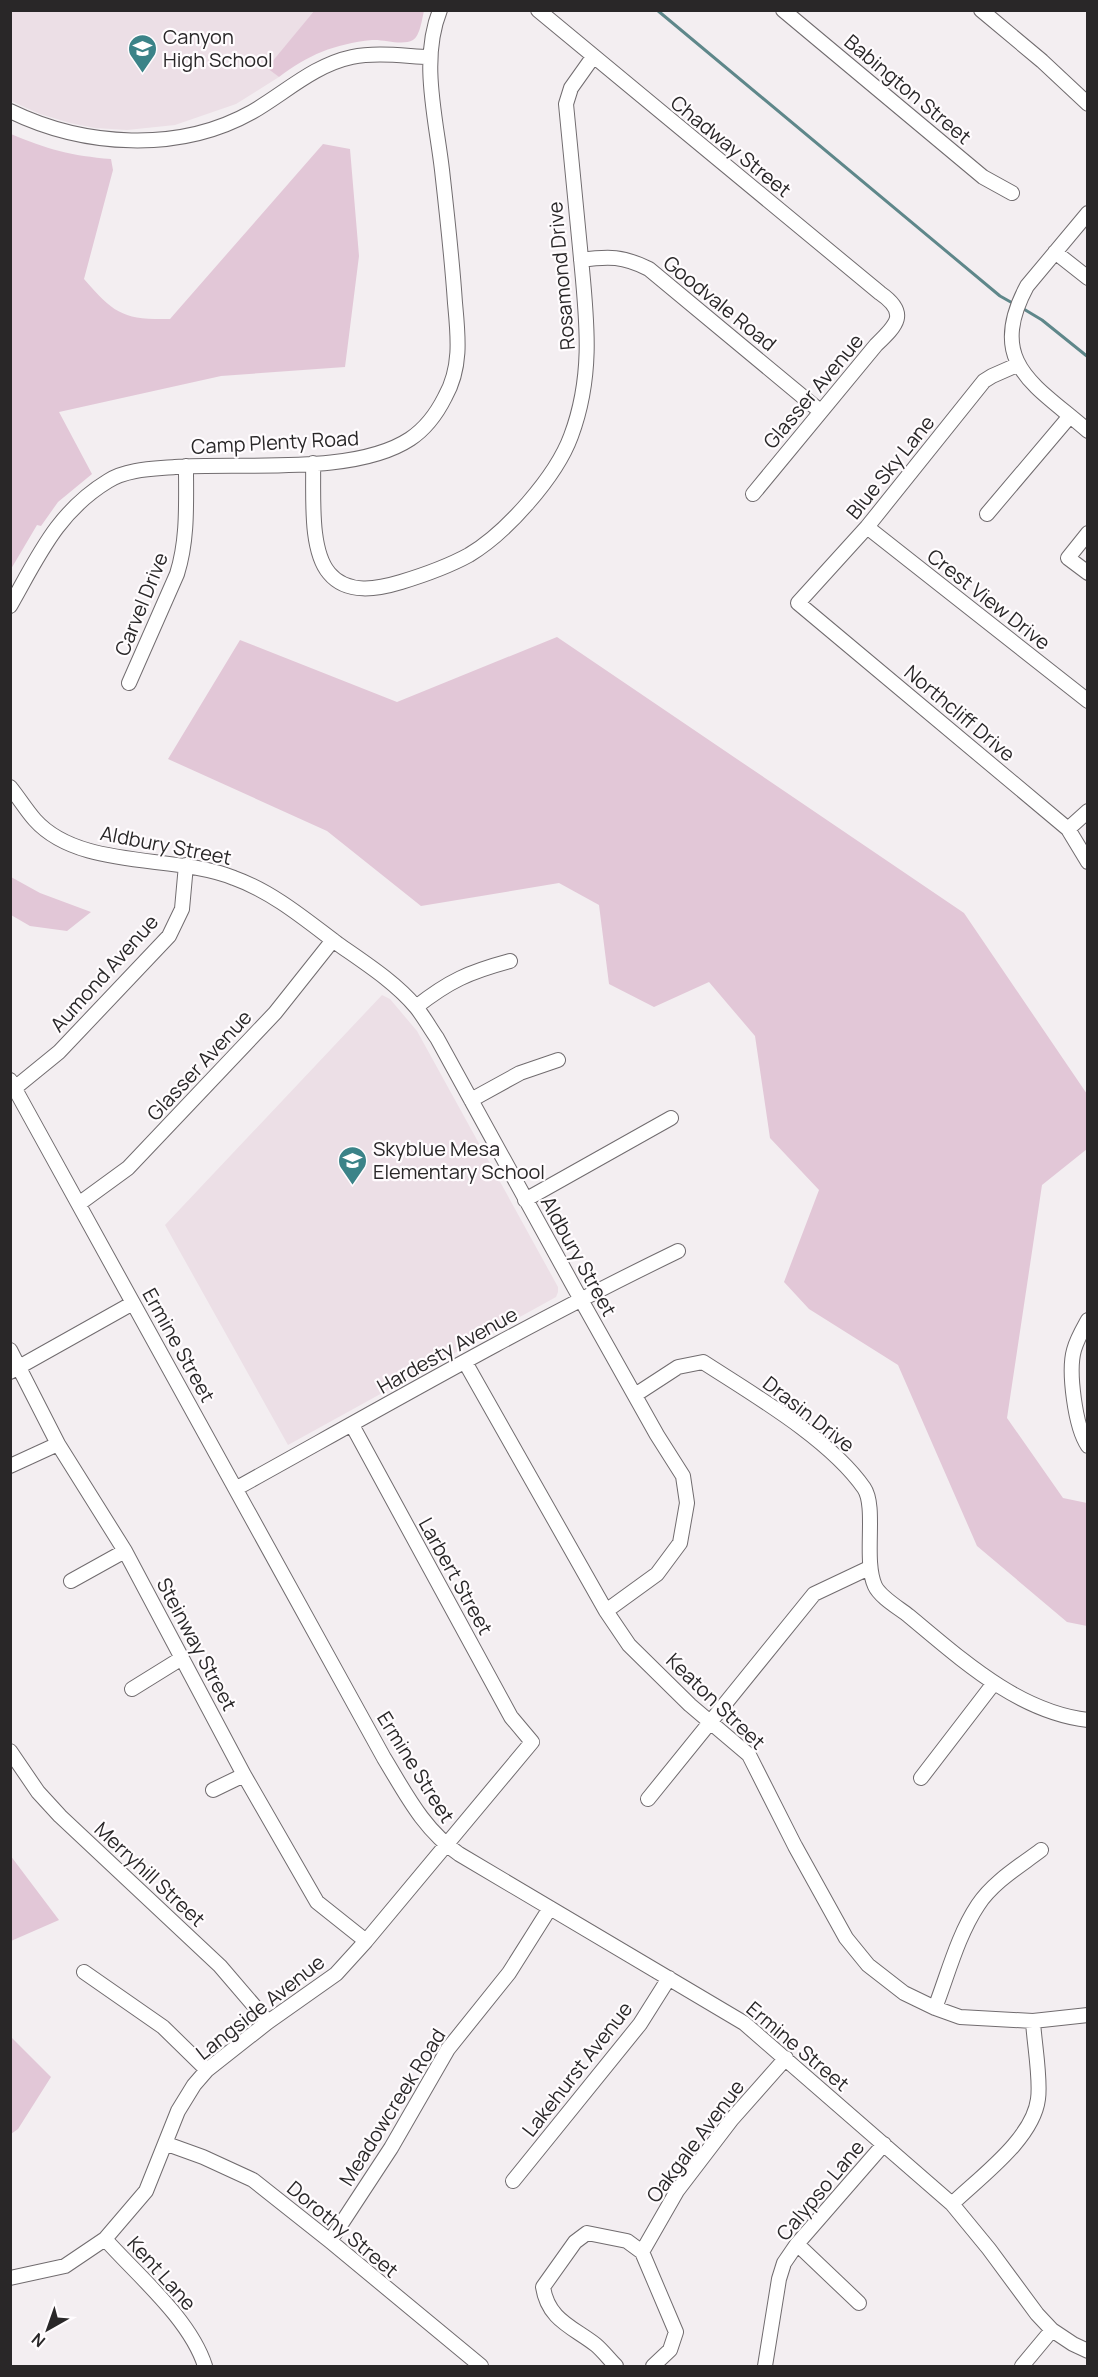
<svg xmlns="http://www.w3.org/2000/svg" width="1098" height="2377" font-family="Manrope,sans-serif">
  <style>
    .built { fill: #ecdfe6 }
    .green { fill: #e2c7d7 }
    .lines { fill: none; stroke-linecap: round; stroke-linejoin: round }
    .stream { stroke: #5e878a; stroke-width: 3 }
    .minor-casing { stroke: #716c6f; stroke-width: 16 }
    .minor { stroke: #fff; stroke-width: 14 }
    .labels { text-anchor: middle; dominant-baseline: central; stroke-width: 4.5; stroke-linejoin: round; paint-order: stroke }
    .poi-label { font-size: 20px; fill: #292728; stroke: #fffcfe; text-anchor: start }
    .street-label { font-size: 20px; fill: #292728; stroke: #fffcfe }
  </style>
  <rect width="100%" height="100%" fill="#f3eef1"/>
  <path class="built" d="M10,11H314L268,68L279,77L236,104L175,125L127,130L95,128L70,123L40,114L11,101Z
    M382,995L390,999L417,1031L558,1287V1292L556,1297L288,1445L165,1225Z"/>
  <path class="green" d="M314,11V10L424,11C422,19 420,36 413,40C402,46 384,39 372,40C334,44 308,55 279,77L267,68Z
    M11,134C46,149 72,156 111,159L113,170L84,279C114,314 124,320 170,319L323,144L350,149L359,256L345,367L221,376L59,412L92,474L58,502L41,526L37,525L11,569Z
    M557,637L964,913L1087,1094V1149L1042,1185L1007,1418L1063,1498L1087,1503V1626L1067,1622L977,1546L898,1365L809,1309L784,1282L819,1190L770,1138L755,1036L709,982L654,1007L609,984L599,905L559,883L421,906L327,831L168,759L240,640L397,702Z
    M11,877L40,893L91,912L67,931L30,926L11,915Z
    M10,1855L59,1920L11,1941H10Z
    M11,2037L51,2077L18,2129L11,2134Z"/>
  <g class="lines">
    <path class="stream" d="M657,10L1000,296L1016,305
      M1022,308L1042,320L1088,357"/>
    <defs>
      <path id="minor" d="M538,10L880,293C909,313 897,325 876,345L753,494
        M783,10L983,177L1012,193
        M981,10L1042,61L1088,104
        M10,111C84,147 179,153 252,112C285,93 314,65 352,57C376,52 404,56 429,57
        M1088,213L1027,286C985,364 1037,386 1088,431
        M1055,252L1088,278
        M581,260C609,256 623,256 649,269L820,411
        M1017,365L992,376L984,381L867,527L798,603L1068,829L1088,862
        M313,463C314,494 309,549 329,573C347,595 378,589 401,582C424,575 447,567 469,555C506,533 556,477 571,436C595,372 586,314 580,248C575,200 571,152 566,104L571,88L593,57
        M987,514L1070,416
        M867,527L1088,701
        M1088,533L1068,558L1088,573
        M10,606C38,557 57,512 108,481C127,469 153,469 175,467C241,462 354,476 410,439C425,429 437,413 445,397C462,367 458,335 455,303C452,258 447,214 442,170C436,118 420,60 440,10
        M129,683L177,574C188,539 186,503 186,466
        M10,787C19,798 26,810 35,820C80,870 175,854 234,878C273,892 306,920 338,944C365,963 395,982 416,1007C424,1017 430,1028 437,1038L575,1289L657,1435L683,1476L687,1503L680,1543L657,1574L606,1611
        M1068,829L1088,811
        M416,1007C449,981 469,972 510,961
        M10,1080L384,1758C406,1794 423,1829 459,1854L744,2023L952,2204L989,2249L1037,2314L1052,2330L1073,2344L1088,2351
        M16,1087L59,1052L169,936L182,909L186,865
        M471,1100L520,1073L558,1060
        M525,1200L671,1118
        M80,1203L128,1168L275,1013L333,940
        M1088,1320C1083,1329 1077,1339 1074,1350C1068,1371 1075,1427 1088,1446
        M10,1350L58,1444L125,1551L244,1775L317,1902L366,1941
        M465,1362L606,1611L629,1645L690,1705L749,1755L795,1846L846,1938L868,1965L904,1993L935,2008L960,2017L1033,2021L1088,2015
        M10,1372L133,1303
        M635,1395L678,1367L703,1362C754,1395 830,1439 864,1488C877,1507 863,1560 875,1586C880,1597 899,1608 909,1616C961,1659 1018,1712 1088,1720
        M10,1466L58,1444
        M237,1488C383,1407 527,1324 678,1251
        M71,1581L125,1551
        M132,1689L182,1658
        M10,1751L38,1792L60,1816L220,1966L268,2022
        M921,1778L994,1683
        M213,1790L244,1775
        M648,1799L814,1594L869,1568
        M84,1972L163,2027L207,2070
        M935,2008C948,1974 958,1935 978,1905C993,1882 1020,1866 1041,1850
        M167,2144L203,2157L253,2180L330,2241L481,2366
        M513,2181L640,2024L669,1978
        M952,2204C980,2177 1033,2139 1038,2099C1041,2079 1034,2042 1033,2021
        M105,2239C138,2276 190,2319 205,2366
        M330,2241L391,2148L448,2049L509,1973L550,1908
        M797,2244L859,2303
        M642,2252L677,2191L732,2119L786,2058
        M10,2278L65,2266L105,2239L146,2191L178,2111L194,2085L207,2070L268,2022L336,1974L366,1941L532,1742L511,1717L352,1425
        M616,2366C610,2360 603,2351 596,2345C573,2327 548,2320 543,2287L575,2242L587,2233L627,2241L642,2252L676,2332L670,2350L653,2366
        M765,2366L779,2279L784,2263L797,2244L884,2144
        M1022,2366L1052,2330"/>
    </defs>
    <use href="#minor" class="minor-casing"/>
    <use href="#minor" class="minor"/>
  </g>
  <defs>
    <symbol id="school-pin" viewBox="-11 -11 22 30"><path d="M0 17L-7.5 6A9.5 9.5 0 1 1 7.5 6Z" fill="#3b8388" stroke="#fffcfe"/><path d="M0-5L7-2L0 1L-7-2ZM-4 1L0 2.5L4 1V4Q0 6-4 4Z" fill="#fff"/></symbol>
  </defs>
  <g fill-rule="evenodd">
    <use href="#school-pin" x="126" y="32" width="33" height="45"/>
    <use href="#school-pin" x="336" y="1144" width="33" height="45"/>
  </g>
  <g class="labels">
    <g class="poi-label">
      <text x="163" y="36">Canyon<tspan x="163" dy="23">High School</tspan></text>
      <text x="373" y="1148">Skyblue Mesa<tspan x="373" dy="23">Elementary School</tspan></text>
    </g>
    <g class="street-label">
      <text transform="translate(908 89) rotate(40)">Babington Street</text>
      <text transform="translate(731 146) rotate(39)">Chadway Street</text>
      <text transform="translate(561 276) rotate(-95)">Rosamond Drive</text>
      <text transform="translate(720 303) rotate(39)">Goodvale Road</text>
      <text transform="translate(813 391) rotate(-50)">Glasser Avenue</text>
      <text transform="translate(275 442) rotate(-3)">Camp Plenty Road</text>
      <text transform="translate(890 467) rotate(-51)">Blue Sky Lane</text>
      <text transform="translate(989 599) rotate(38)">Crest View Drive</text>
      <text transform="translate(141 604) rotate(-68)">Carvel Drive</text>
      <text transform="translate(960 713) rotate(40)">Northcliff Drive</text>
      <text transform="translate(166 845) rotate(11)">Aldbury Street</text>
      <text transform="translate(104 973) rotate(-48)">Aumond Avenue</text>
      <text transform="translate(199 1065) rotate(-47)">Glasser Avenue</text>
      <text transform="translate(579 1256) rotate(61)">Aldbury Street</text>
      <text transform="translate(179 1345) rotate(61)">Ermine Street</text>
      <text transform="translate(447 1350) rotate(-29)">Hardesty Avenue</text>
      <text transform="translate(809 1414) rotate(38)">Drasin Drive</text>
      <text transform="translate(456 1576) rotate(61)">Larbert Street</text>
      <text transform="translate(197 1644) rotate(62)">Steinway Street</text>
      <text transform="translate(716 1701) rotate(44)">Keaton Street</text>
      <text transform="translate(416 1767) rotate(58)">Ermine Street</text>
      <text transform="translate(150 1874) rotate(43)">Merryhill Street</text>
      <text transform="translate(260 2007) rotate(-38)">Langside Avenue</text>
      <text transform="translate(798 2046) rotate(40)">Ermine Street</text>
      <text transform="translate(577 2069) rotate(-52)">Lakehurst Avenue</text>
      <text transform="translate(392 2107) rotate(-58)">Meadowcreek Road</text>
      <text transform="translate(695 2141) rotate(-53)">Oakgale Avenue</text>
      <text transform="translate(820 2190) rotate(-50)">Calypso Lane</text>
      <text transform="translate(343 2229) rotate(40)">Dorothy Street</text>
      <text transform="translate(162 2273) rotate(48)">Kent Lane</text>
    </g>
  </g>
  <rect width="1098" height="2377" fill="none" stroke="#292728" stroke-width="24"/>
  <g transform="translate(48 2329) rotate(220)" stroke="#fffcfe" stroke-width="4.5" paint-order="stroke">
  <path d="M0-4.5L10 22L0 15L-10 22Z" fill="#292728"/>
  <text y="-9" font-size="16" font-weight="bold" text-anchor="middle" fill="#292728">N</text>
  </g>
</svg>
